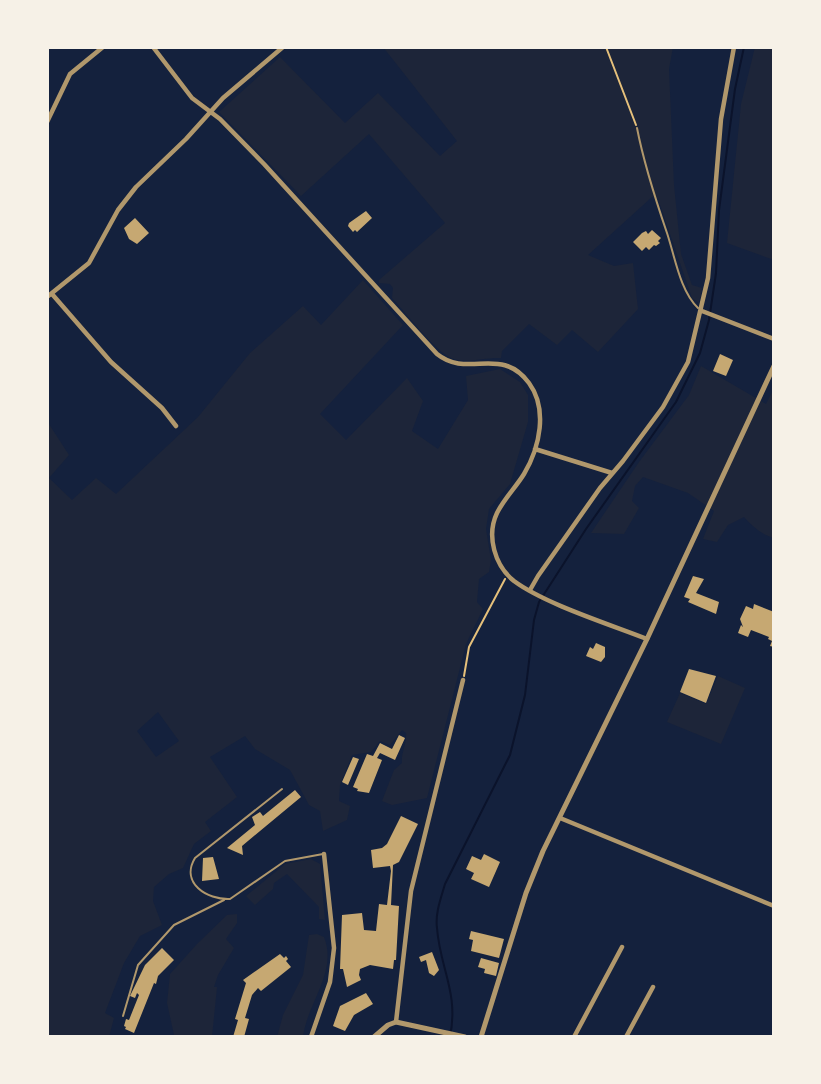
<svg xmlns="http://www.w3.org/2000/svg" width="821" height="1084" font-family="'Work Sans',sans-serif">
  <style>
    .green { fill: #1d2539; fill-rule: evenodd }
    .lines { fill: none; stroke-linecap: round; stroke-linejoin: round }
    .stream { stroke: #0b132b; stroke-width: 2 }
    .building { fill: #c6a872 }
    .path { stroke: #e5c07b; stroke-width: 2 }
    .service { stroke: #b1986c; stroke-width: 2 }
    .minor { stroke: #b1986c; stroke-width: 4.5 }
    .tertiary { stroke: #b1986c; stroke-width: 5 }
  </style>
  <rect width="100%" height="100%" fill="#14213d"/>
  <path class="green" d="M383,47H673L669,69L674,185L681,254L692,285L702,288L699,303L692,298L658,199L652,197L588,255L614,266L633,263L638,309L598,352L572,330L557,345L529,324L502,351L501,358C486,357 465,364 451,358C434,350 406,313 392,298L393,288L390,284L379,283V280L445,223L369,134L301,196L219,112L280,57L345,123L378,93L440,156L457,141Z
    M755,47H774V260L727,243L741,104Z
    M363,280L403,325L320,414L346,440L407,378L423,401L412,431L438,449L468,400L466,376L500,369L520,382L528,395V422L510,484L489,509L486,529L491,560L489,572L479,579L477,602L483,609L466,644L427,798L392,805L382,801L394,770L402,763C401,752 407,744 406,733L402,730L390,745L380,741L371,752L352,755L340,785L339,801L350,806L347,820L323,831L320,811L309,805L290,770L255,749L245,736L210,757L237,797L205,822L211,831L194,844L183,868L169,874L154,887L153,901L162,925L140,936L124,963L105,1013L114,1018L109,1037H47V421L69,455L49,478L72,500L96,478L116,494L198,417L250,353L303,306L321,325ZM158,712L179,741L156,757L137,731Z
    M701,366L766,404L774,388V538C762,535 752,526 744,517L728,525L717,542L703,539L714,511L688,493L643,477L635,486L632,501L639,508L624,534L591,533L639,462L689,395Z
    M718,676L745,688L721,744L667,722L680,693L706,704Z
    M311,859L320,864L325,920L319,919V907L287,874L274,883L273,889L255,905L246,896L285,864Z
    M237,914V923L226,939L234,948L218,975L214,987H217L212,1037H146L174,1035L167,1003L170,974L197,944L227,915Z
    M317,934L324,937C338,972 307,1003 303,1037H277L283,1015L303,975L309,935Z"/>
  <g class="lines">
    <path class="stream" d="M450,1037C459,992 440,969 437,928C435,913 441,898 445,884L510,755L525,695L534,620L539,602L586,529L676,402L700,353L709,320L716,273L719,210L735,89L744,47"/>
  </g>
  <path class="building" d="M366,211L372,218L357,232L355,230L353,232L348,226L349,223Z
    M135,218L149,233L137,244L129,239L124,228Z
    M652,230L661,238L658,241L660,243L656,246L654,245L649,250L646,247L642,251L633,242L642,233L646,231L648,234Z
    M720,354L733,360L726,376L713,371Z
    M693,576L704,579L696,593L719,602L716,614L688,602L690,599L684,597Z
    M754,604L774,612V647L770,646L772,641L768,639L769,637L751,630L748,637L738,633L741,625L743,627L740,619L746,606L753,609Z
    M596,643L605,647V657L601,662L586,656L590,647L593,649Z
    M689,669L716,676L706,703L680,692Z
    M399,735L405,738L395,760L380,753L377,758L382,760L369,793L357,791L358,789L353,787L367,754L373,756L380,743L392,749Z
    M353,757L359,759L348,785L342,782Z
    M295,790L301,797L242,846L243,855L227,848L255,825L252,817L260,812L263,816Z
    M401,816L418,824L399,862L393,865L391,905L399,906L396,960H394L393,969L370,965L360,969L359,975L361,980L347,987L343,969H340L342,915L362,913L364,930L376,931L379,904L387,905L391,871L390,866L373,868L371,850L382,848L387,844Z
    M484,854L500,862L489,887L471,879L474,873L466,869L472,856L481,860Z
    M213,857L219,879L202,881L203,858Z
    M471,931L504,939L499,958L471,951L473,940L469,939Z
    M162,948L174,960L158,976L156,984L154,983L134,1033L125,1029L126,1027L124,1026L126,1019L129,1020L139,995L137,993L135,998L130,996L145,965Z
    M432,952L439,970L434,976L429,973L426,960L421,962L419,957Z
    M280,954L284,958L286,956L288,959L286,961L291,967L261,991L258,988L252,995L245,1018L249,1019L244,1037H233L238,1020L235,1019L246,983L243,980Z
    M481,958L499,963L496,976L484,973L485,969L478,967Z
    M366,993L373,1004L354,1015L345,1031L333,1026L340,1006Z"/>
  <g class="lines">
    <path class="path" d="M606,47L636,125
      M464,676L469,647L505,579"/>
    <path class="service" d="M637,128C644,164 655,198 667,233C675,257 680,291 698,308
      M282,789L195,858C180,883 207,900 230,899L285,861L323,854
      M123,1016L138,965L174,925L224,900"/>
    <path class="minor" d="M153,47L192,98L220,119L264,164L437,354C468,379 501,345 529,383C548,409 540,447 524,474C516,487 504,499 497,513C486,536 495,566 514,581C545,604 609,624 647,639
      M47,122L70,74L103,47
      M52,294L111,362L162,408L176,426
      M47,297L89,263L118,210L136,187L186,139L223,98L283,47
      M702,311L774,339
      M535,449L612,473
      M530,590L538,576L600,488L623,461L663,407L688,362L708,278L721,119L734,47
      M560,818L774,906
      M396,1022L411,891L463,680
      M311,1037L330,982L334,948L324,854
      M574,1037L622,947
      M626,1037L653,987"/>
    <path class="tertiary" d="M374,1037L388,1025L396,1022L465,1037
      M481,1037L526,893L543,851L647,639L774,366"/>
  </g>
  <rect width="821" height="1084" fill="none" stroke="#f6f1e7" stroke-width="98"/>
</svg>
